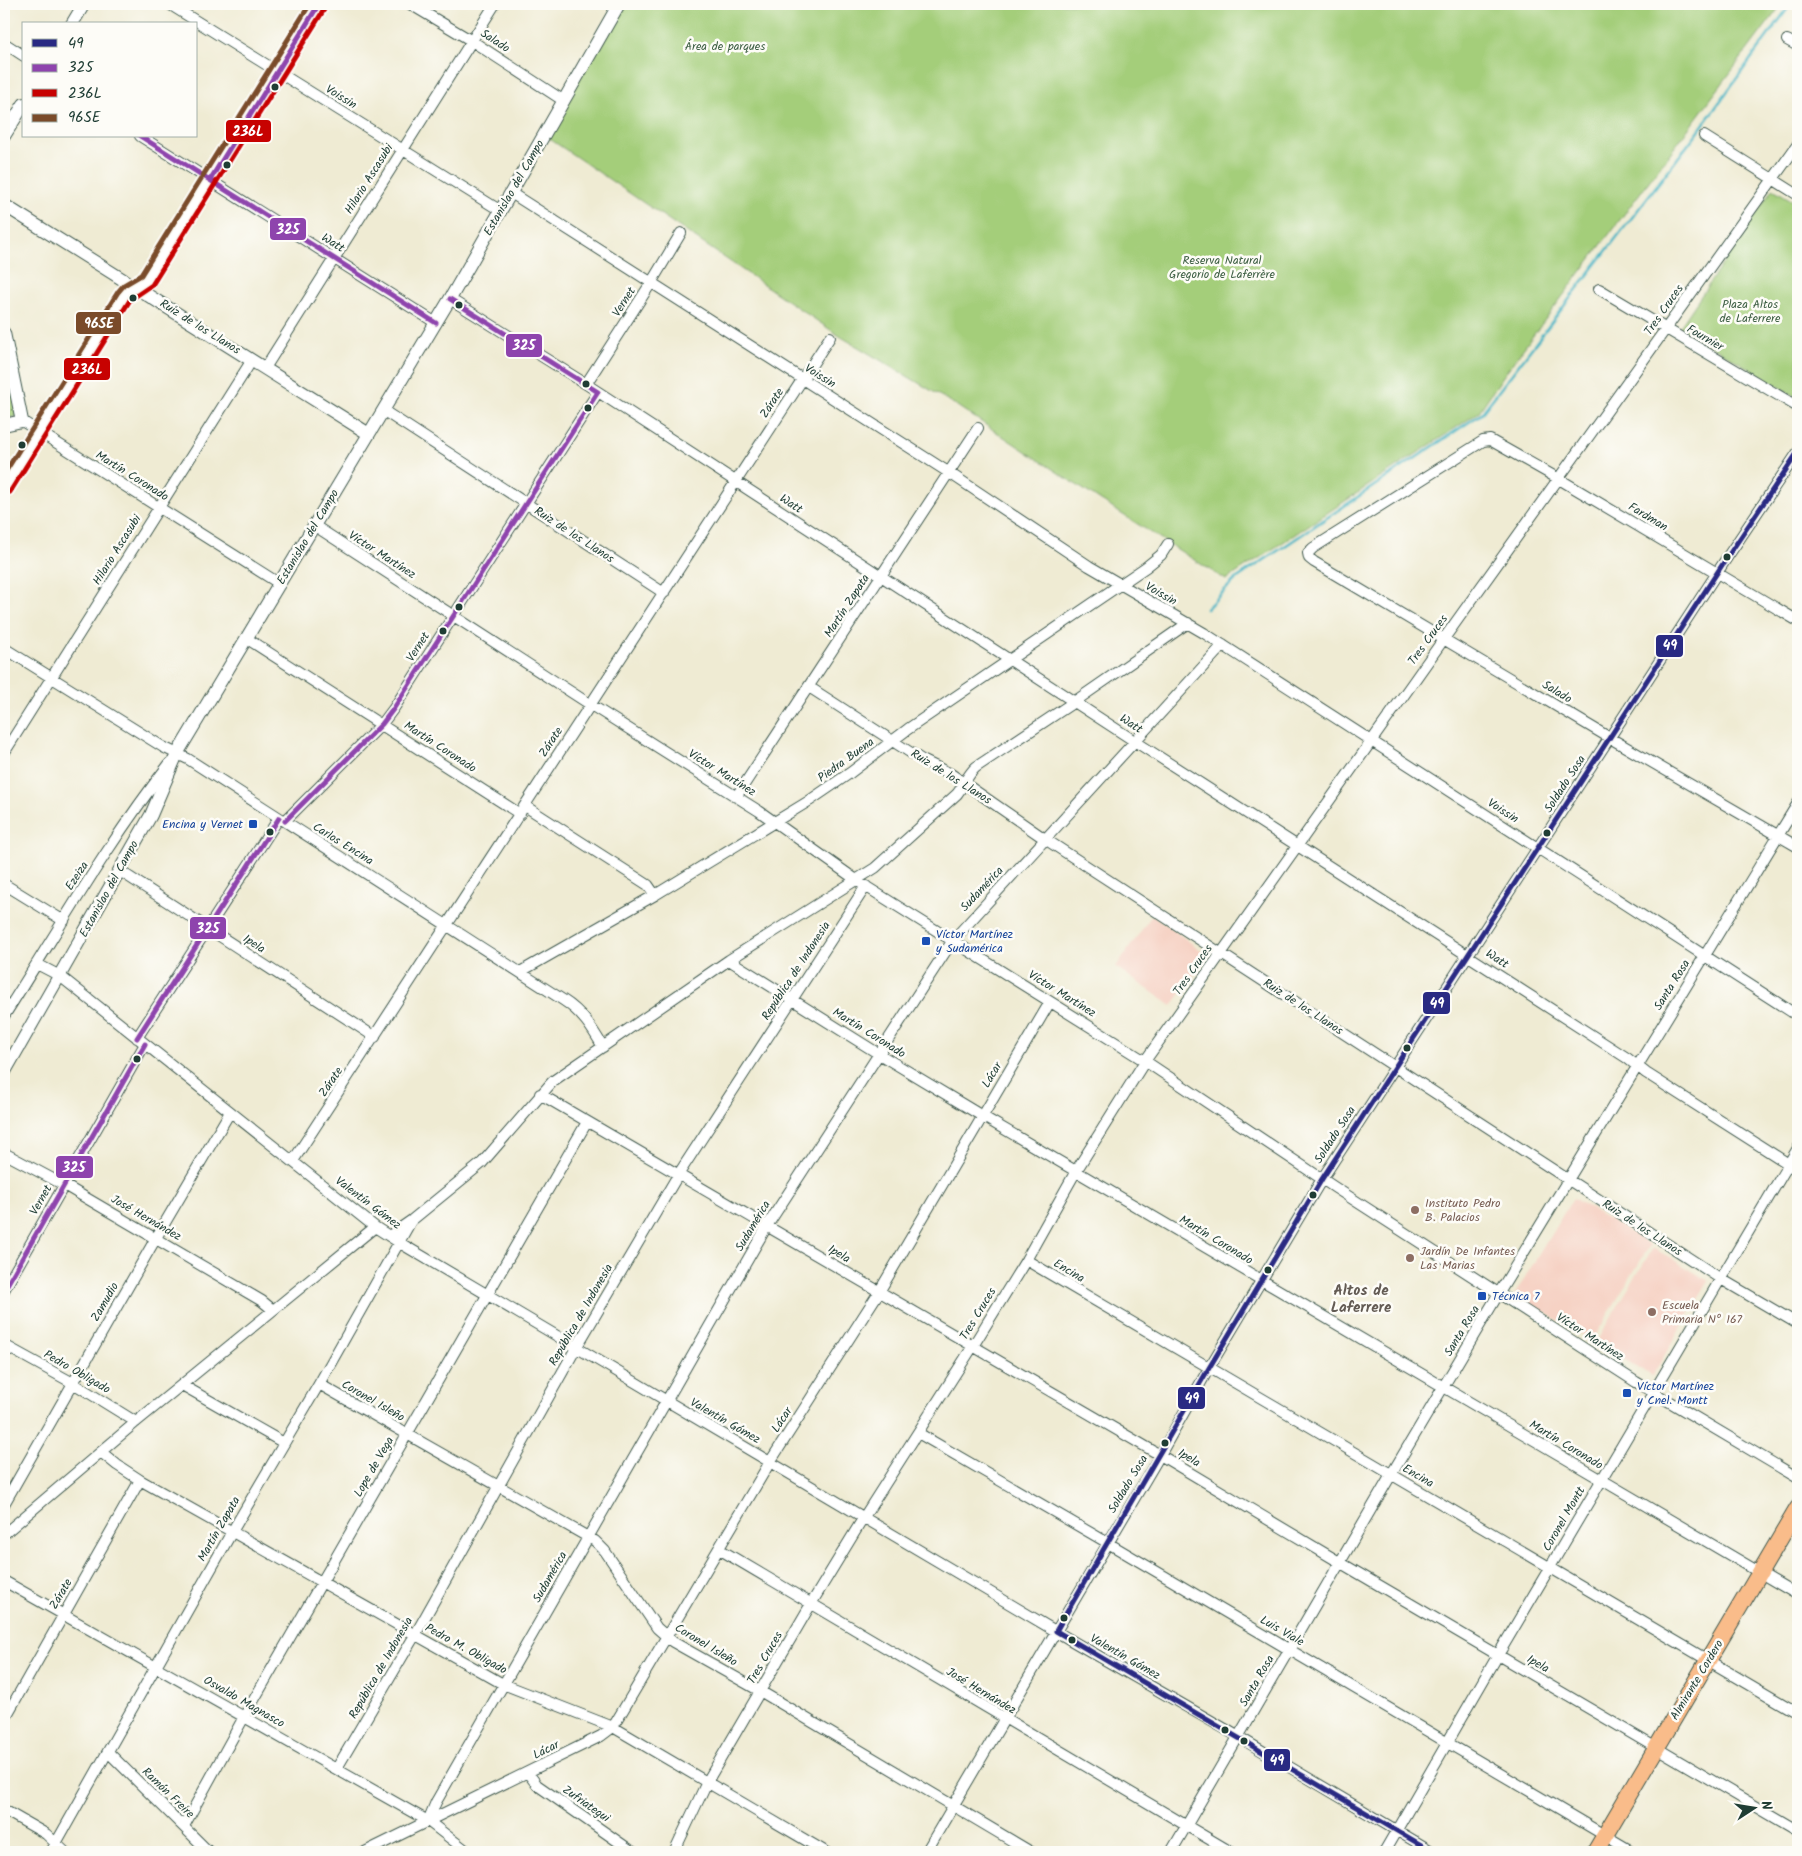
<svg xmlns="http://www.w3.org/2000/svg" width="1802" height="1856" font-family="Kalam,sans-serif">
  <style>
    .built { fill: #f6d2c4 }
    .green { fill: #a4ce7a; stroke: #628657 }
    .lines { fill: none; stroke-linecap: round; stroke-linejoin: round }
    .stream { stroke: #49b5c5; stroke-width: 2.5 }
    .minor-casing { stroke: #3e574c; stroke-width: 12 }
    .tertiary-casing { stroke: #3e574c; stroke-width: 14 }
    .primary-casing { stroke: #3e574c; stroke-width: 18 }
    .minor { stroke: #fff; stroke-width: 10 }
    .tertiary { stroke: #fff; stroke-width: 12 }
    .primary { stroke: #f9bc8a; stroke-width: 16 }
    .bus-1-casing { stroke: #fdfcf7; stroke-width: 9 }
    .bus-2-casing { stroke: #fdfcf7; stroke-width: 9 }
    .bus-3-casing { stroke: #fdfcf7; stroke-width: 9 }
    .bus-4-casing { stroke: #fdfcf7; stroke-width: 9 }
    .bus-1 { stroke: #292a83; stroke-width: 5 }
    .bus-2 { stroke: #8e44ad; stroke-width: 5 }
    .bus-3 { stroke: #c70201; stroke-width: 5 }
    .bus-4 { stroke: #7a4b2a; stroke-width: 5 }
    .bus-dot { fill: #1f3d34; stroke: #fdfcf7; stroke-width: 2 }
    .transit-dot { fill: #1a4fb4; stroke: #fdfcf7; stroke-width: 2 }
    .education-dot { fill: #8d6e63; stroke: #fdfcf7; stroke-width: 2 }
    .labels { text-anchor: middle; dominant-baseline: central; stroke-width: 5; stroke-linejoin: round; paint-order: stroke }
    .street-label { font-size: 12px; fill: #1f3d34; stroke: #fdfcf7 }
    .park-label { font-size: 12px; fill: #406146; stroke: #fdfcf7 }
    .transit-label { font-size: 12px; fill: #164399; stroke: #fdfcf7; text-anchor: start }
    .education-label { font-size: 12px; fill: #785e54; stroke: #fdfcf7; text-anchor: start }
    .quarter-label { font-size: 15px; font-weight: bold; fill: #635b54; stroke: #fdfcf7 }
    .line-badge { stroke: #fdfcf7; stroke-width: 2 }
    .badge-label { font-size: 14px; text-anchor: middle; font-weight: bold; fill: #fff }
  </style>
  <rect width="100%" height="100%" fill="#fdfcf7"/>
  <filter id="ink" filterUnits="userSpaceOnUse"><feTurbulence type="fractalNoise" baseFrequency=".02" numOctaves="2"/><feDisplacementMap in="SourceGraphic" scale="10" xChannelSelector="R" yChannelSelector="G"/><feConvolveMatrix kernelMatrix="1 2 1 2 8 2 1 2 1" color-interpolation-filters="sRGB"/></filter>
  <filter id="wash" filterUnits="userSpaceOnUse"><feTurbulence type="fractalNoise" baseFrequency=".0096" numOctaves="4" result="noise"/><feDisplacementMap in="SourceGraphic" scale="20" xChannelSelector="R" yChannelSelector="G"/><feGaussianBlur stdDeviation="1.12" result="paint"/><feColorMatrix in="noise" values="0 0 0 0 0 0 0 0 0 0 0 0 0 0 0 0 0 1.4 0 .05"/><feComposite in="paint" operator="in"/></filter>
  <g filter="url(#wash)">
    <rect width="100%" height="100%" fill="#efebd3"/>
    <path class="built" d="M1152,915L1208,955L1172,1006L1116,967Z
      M1573,1198L1650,1245L1592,1341L1515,1294Z
      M1653,1248L1709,1281L1652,1376L1596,1342Z"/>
    <path class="green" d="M619,4H1782L1508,369L1478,413L1226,580L1098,499L954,404L838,335L544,135Z
      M1773,189L1798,204V398L1680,327Z
      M4,350L19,416L4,419Z"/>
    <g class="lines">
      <path class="stream" d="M1206,609L1236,579L1481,414L1697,133L1791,4"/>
    </g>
  </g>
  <g filter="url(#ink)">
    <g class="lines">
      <defs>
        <path id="minor" d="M169,4L501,211
          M410,4L472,41L564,101
          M1787,40L1798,46
          M4,43L24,56
          M140,136L436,323
          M1704,136L1798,195
          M511,193L948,472L1089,566L1204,633L1798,1016
          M1599,289L1798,407
          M450,299L586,384L1136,742L1627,1058L1646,1073L1798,1170
          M265,368L495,4
          M586,384L651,283L681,233
          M384,411L664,593
          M22,421L280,584
          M4,488L124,296L128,291L136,287
          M315,526L591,705L759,811L862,884L1145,1061L1334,1187L1636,1382L1798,1478
          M1798,621L1559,479L1490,440L1483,441L1313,548L1308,553L1309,558L1314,562L1610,738L1798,847
          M246,638L520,814
          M4,648L163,747L188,759L563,1000C582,1012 592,1028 603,1047
          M809,687L922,760L951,774L1045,839L1721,1279L1798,1324
          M4,753L252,360
          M736,797L978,428
          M525,806L648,885L655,895
          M285,821L382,724L394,708L598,392
          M120,871L375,1037
          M4,884L64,921
          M729,960L879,1054L982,1116L1798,1595
          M37,964L60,976L375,1227L400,1243L1074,1642L1227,1730L1433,1852
          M520,972L655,895L809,801L850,773L908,729L1146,567L1161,555L1168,544
          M4,1016C58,931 108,842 170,763
          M137,1038L279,818
          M540,1094L1160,1455L1341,1563L1798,1831
          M4,1153L64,1185L262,1301L273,1310
          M293,1161L830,337
          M389,1236L412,1220L482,1163L553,1081L729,960L875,868L957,794C964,785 968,774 976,767L1074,702L1188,623
          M1026,1260L1798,1713
          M4,1290L145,1044
          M4,1345L73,1383L136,1422
          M319,1384L595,1541L605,1551L657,1628L673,1642L760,1691L1031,1852
          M182,1385L284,1443
          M918,1433L1108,1543L1633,1852
          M101,1452L117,1465L140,1480L503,1684L613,1727L826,1852
          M4,1504L156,1238L230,1112
          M4,1534L136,1422L375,1227
          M719,1549L1231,1852
          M4,1581L428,1821L468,1852
          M4,1720L140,1480
          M108,1752L209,1852
          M337,1768L415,1635L576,1348L678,1175L866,886
          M528,1773L537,1785L633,1852
          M4,1810L46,1834L65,1852
          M428,1821L436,1802L767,1226L953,940L1223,645
          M184,1826L244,1717L587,1122
          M51,1852L233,1530L319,1384L411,1221
          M365,1852L601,1736L613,1727L770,1462L879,1292L1050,1002
          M674,1852L707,1782L811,1604L864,1517L973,1346L1026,1260L1076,1171L1145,1061L1443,640L1798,144
          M926,1852L1160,1455L1209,1368L1322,1179L1728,556L1798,452
          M1171,1852L1391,1475L1499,1293L1798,803
          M1384,1852L1498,1655L1798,1148"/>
        <path id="tertiary" d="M72,24L84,4
          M4,136L24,104
          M4,205L369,434
          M136,287L146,281L319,4
          M4,333L22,421L4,425
          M4,1073L151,815L177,754L450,299L619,4"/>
        <path id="primary" d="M1595,1852L1798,1508"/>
      </defs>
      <use href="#minor" class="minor-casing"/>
      <use href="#tertiary" class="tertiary-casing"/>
      <use href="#primary" class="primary-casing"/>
      <use href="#minor" class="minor"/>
      <use href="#tertiary" class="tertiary"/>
      <use href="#primary" class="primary"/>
      <defs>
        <path id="bus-1" d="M1056,1631L1209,1368L1322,1179L1728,556L1798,452
          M1056,1631L1433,1852"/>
        <path id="bus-2" d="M140,136L436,323
          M210,180L319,4
          M450,299L598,392
          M285,821L382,724L394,708L598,392
          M137,1038L279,818
          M4,1290L145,1044"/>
        <path id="bus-3" d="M10,492L130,300L152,285L325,8"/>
        <path id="bus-4" d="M4,474L118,292L124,285L141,275L310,4"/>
      </defs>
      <use href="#bus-1" class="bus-1-casing"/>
      <use href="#bus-2" class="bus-2-casing"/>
      <use href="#bus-3" class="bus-3-casing"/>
      <use href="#bus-4" class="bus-4-casing"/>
      <use href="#bus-1" class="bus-1"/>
      <use href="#bus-2" class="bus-2"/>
      <use href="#bus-3" class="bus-3"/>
      <use href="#bus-4" class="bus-4"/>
    </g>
  </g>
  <g class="bus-dot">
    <circle cx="275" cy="87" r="4.5"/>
    <circle cx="227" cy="165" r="4.5"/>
    <circle cx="133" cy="298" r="4.5"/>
    <circle cx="459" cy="305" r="4.5"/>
    <circle cx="586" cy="384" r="4.5"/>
    <circle cx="588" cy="408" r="4.5"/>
    <circle cx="22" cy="445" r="4.5"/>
    <circle cx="1727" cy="557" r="4.5"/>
    <circle cx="459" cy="607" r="4.5"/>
    <circle cx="443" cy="631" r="4.5"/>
    <circle cx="270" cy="832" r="4.5"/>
    <circle cx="1547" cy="833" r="4.5"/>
    <circle cx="1407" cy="1048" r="4.5"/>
    <circle cx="137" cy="1059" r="4.5"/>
    <circle cx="1313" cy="1195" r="4.5"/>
    <circle cx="1268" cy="1270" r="4.5"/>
    <circle cx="1165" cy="1443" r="4.5"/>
    <circle cx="1064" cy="1618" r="4.5"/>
    <circle cx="1072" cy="1640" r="4.5"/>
    <circle cx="1225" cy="1730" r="4.5"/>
    <circle cx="1244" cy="1741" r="4.5"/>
  </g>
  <g class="transit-dot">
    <rect x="248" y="819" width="10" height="10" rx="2.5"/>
    <rect x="921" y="936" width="10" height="10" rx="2.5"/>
    <rect x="1477" y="1291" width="10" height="10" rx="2.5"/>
    <rect x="1622" y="1388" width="10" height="10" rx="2.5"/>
  </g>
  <g class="education-dot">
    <circle cx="1415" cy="1210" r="5"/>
    <circle cx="1410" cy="1258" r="5"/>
    <circle cx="1652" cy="1312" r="5"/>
  </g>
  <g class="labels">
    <g class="street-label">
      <text transform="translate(495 41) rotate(33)">Salado</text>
      <text transform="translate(341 97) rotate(32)">Voissin</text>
      <text transform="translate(369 179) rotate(-58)">Hilario Ascasubi</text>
      <text transform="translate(514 188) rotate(-60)">Estanislao del Campo</text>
      <text transform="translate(333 243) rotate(32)">Watt</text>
      <text transform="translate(624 302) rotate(-57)">Vernet</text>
      <text transform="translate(1664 310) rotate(-55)">Tres Cruces</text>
      <text transform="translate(200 327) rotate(32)">Ruiz de los Llanos</text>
      <text transform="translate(1705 338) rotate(30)">Fournier</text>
      <text transform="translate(820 376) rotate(32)">Voissin</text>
      <text transform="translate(772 403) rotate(-57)">Zárate</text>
      <text transform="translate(132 476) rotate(32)">Martín Coronado</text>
      <text transform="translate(791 504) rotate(33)">Watt</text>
      <text transform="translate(1648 517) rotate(31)">Fardman</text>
      <text transform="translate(574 535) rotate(33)">Ruiz de los Llanos</text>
      <text transform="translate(308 537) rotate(-59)">Estanislao del Campo</text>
      <text transform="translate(117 550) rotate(-58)">Hilario Ascasubi</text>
      <text transform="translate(382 555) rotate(33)">Víctor Martínez</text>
      <text transform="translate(1161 594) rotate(30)">Voissin</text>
      <text transform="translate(847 606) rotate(-57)">Martín Zapata</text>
      <text transform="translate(1428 640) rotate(-54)">Tres Cruces</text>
      <text transform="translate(418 647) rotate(-57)">Vernet</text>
      <text transform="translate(1557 692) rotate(31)">Salado</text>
      <text transform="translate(1131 724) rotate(33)">Watt</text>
      <text transform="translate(551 742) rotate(-57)">Zárate</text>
      <text transform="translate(440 747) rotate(33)">Martín Coronado</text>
      <text transform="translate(846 760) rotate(-36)">Piedra Buena</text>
      <text transform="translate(722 773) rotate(32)">Víctor Martínez</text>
      <text transform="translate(951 777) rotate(32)">Ruiz de los Llanos</text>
      <text transform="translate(1565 784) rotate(-57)">Soldado Sosa</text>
      <text transform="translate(1503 811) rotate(33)">Voissin</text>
      <text transform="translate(343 844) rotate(32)">Carlos Encina</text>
      <text transform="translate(77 876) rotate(-57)">Ezeiza</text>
      <text transform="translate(109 889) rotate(-61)">Estanislao del Campo</text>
      <text transform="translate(982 889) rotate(-47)">Sudamérica</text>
      <text transform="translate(254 944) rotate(33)">Ipela</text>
      <text transform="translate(1497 959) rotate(33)">Watt</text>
      <text transform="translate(1193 970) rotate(-55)">Tres Cruces</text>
      <text transform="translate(796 971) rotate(-57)">República de Indonesia</text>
      <text transform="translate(1672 985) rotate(-58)">Santa Rosa</text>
      <text transform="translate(1062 994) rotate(32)">Víctor Martínez</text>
      <text transform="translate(1303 1007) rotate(33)">Ruiz de los Llanos</text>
      <text transform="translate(869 1033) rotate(32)">Martín Coronado</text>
      <text transform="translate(992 1075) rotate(-59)">Lácar</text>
      <text transform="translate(331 1082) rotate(-56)">Zárate</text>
      <text transform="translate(1335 1135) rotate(-57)">Soldado Sosa</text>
      <text transform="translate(41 1200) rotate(-60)">Vernet</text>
      <text transform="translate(368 1203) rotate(37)">Valentín Gómez</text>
      <text transform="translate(146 1218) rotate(30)">José Hernández</text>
      <text transform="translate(753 1226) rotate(-59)">Sudamérica</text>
      <text transform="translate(1642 1228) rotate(33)">Ruiz de los Llanos</text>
      <text transform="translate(1216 1240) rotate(31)">Martín Coronado</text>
      <text transform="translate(839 1254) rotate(31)">Ipela</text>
      <text transform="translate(1069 1271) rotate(31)">Encina</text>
      <text transform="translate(105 1302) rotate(-60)">Zamudio</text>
      <text transform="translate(978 1314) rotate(-59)">Tres Cruces</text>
      <text transform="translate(581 1315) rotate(-60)">República de Indonesia</text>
      <text transform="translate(1462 1331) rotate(-59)">Santa Rosa</text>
      <text transform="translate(1590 1337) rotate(33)">Víctor Martínez</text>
      <text transform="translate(77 1372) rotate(30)">Pedro Obligado</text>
      <text transform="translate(373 1401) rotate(30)">Coronel Isleño</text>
      <text transform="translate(782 1420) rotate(-57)">Lácar</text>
      <text transform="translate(725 1421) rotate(30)">Valentín Gómez</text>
      <text transform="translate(1566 1445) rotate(31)">Martín Coronado</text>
      <text transform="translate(1189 1458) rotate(31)">Ipela</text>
      <text transform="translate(374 1467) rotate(-60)">Lope de Vega</text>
      <text transform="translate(1418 1476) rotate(30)">Encina</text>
      <text transform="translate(1128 1484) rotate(-59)">Soldado Sosa</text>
      <text transform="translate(1564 1519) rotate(-60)">Coronel Montt</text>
      <text transform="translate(219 1529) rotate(-60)">Martín Zapata</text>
      <text transform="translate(550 1577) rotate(-60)">Sudamérica</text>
      <text transform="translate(61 1594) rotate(-60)">Zárate</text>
      <text transform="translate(1282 1631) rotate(30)">Luis Viale</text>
      <text transform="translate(706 1645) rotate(31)">Coronel Isleño</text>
      <text transform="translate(466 1649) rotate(29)">Pedro M. Obligado</text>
      <text transform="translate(1125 1657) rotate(30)">Valentín Gómez</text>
      <text transform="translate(765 1658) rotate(-60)">Tres Cruces</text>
      <text transform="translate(1538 1664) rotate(30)">Ipela</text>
      <text transform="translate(381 1668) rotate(-60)">República de Indonesia</text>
      <text transform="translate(1697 1680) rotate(-59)">Almirante Cordero</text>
      <text transform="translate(1257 1681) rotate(-60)">Santa Rosa</text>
      <text transform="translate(981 1691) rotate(31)">José Hernández</text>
      <text transform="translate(244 1702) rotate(30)">Osvaldo Magnasco</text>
      <text transform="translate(546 1750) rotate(-27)">Lácar</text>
      <text transform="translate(168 1793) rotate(44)">Ramón Freire</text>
      <text transform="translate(586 1804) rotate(35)">Zufriategui</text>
    </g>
    <g class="park-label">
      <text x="725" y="46">Área de parques</text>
      <text x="1222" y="260">Reserva Natural<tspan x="1222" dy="14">Gregorio de Laferrère</tspan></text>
      <text x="1750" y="304">Plaza Altos<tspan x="1750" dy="14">de Laferrere</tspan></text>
    </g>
    <g class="transit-label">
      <text x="243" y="824" text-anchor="end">Encina y Vernet</text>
      <text x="936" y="934">Víctor Martínez<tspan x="936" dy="14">y Sudamérica</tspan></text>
      <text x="1492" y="1296">Técnica 7</text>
      <text x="1637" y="1386">Víctor Martínez<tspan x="1637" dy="14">y Cnel. Montt</tspan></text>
    </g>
    <g class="education-label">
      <text x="1425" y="1203">Instituto Pedro<tspan x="1425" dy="14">B. Palacios</tspan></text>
      <text x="1420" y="1251">Jardín De Infantes<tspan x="1420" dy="14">Las Marias</tspan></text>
      <text x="1662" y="1305">Escuela<tspan x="1662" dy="14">Primaria Nº 167</tspan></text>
    </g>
    <g class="quarter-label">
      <text x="1361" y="1291">Altos de<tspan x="1361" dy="17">Laferrere</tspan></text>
    </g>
  </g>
  <g class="line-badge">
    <rect x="225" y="119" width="47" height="24" rx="5" fill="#c70201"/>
    <rect x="269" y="217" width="38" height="24" rx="5" fill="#8e44ad"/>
    <rect x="75" y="311" width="47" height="24" rx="5" fill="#7a4b2a"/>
    <rect x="505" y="333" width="38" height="25" rx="5" fill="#8e44ad"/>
    <rect x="63" y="357" width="48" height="24" rx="5" fill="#c70201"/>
    <rect x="1655" y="634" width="29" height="24" rx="5" fill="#292a83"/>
    <rect x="189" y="916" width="38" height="24" rx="5" fill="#8e44ad"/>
    <rect x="1422" y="991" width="29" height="24" rx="5" fill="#292a83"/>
    <rect x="55" y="1155" width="39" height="24" rx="5" fill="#8e44ad"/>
    <rect x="1177" y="1386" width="29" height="24" rx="5" fill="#292a83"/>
    <rect x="1263" y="1748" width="28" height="24" rx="5" fill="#292a83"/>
  </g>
  <g class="badge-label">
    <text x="248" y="136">236L</text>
    <text x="288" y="234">325</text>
    <text x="99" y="328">96SE</text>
    <text x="524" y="350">325</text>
    <text x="87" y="374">236L</text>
    <text x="1670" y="650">49</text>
    <text x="208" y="933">325</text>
    <text x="1437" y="1008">49</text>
    <text x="74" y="1172">325</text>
    <text x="1192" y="1403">49</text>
    <text x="1277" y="1765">49</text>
  </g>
  <rect width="1802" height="1856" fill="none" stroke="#fdfcf7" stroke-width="20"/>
  <rect x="22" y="22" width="175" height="115" fill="#fdfcf7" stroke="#a4b0a9"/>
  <rect x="32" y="39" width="25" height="8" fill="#292a83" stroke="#a4b0a9"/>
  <text x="68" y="48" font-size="15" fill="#1f3d34">49</text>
  <rect x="32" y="64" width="25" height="8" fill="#8e44ad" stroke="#a4b0a9"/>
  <text x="68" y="72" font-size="15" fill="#1f3d34">325</text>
  <rect x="32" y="89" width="25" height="8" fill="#c70201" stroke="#a4b0a9"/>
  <text x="68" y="98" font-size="15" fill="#1f3d34">236L</text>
  <rect x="32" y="114" width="25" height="8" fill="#7a4b2a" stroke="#a4b0a9"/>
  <text x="68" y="122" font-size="15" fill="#1f3d34">96SE</text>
  <g transform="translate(1754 1808) rotate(78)" stroke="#fdfcf7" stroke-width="4" paint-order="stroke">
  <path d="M0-4L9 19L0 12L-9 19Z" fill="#1f3d34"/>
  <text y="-8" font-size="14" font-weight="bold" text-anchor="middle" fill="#1f3d34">N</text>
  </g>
</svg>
